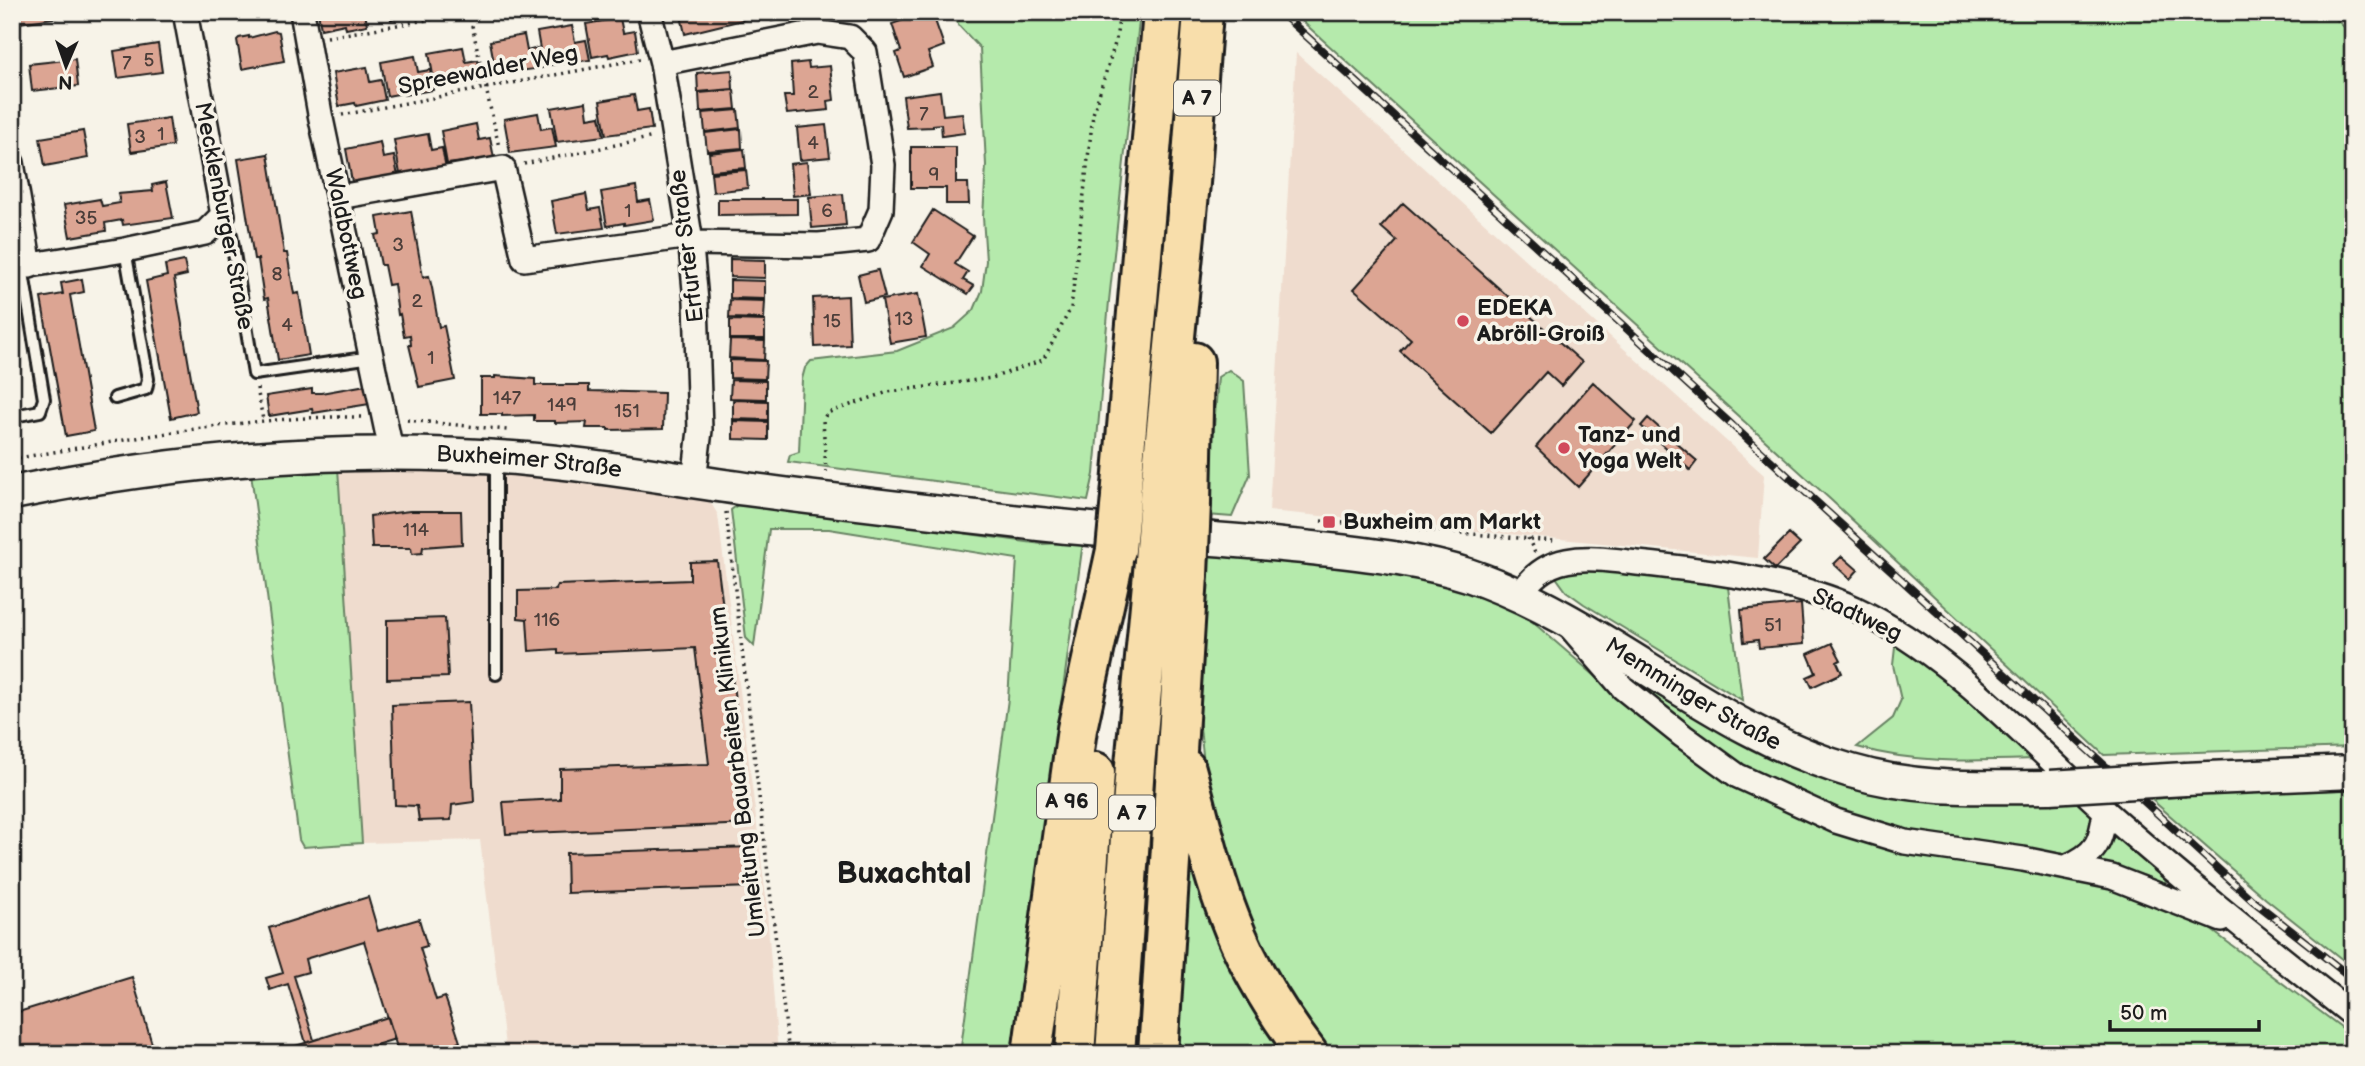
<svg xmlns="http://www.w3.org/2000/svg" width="2365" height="1066" font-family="'Balsamiq Sans',sans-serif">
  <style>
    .built { fill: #efdcce }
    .green { fill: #b5eaac; stroke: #688364; stroke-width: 2 }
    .building { fill: #dca593; stroke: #1c1c1c; stroke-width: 2 }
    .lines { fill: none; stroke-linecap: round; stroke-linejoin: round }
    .lane-casing { stroke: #1c1c1c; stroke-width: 16 }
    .street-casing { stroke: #1c1c1c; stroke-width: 28 }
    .secondary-casing { stroke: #1c1c1c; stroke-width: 37 }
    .highway-casing { stroke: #1c1c1c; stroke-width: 44 }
    .path { stroke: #1c1c1c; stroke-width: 3.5; stroke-dasharray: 2 5; stroke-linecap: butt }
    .lane { stroke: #f7f3e8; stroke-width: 10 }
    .street { stroke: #f7f3e8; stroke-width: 23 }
    .secondary { stroke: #f7f3e8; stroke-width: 32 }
    .highway { stroke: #f8deab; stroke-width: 38 }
    .rail-casing { stroke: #1c1c1c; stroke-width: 8 }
    .rail { stroke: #f7f3e8; stroke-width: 5; stroke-dasharray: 16; stroke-linecap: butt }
    .secondary-bridge-casing { stroke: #1c1c1c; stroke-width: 37; stroke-linecap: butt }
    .highway-bridge-casing { stroke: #1c1c1c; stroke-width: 44; stroke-linecap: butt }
    .secondary-bridge { stroke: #f7f3e8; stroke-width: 32 }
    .highway-bridge { stroke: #f8deab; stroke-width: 38 }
    .poi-dot { fill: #d1495b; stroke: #f7f3e8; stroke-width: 2.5 }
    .labels { text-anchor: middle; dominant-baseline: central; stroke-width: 7; stroke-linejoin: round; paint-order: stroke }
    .number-label { font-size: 19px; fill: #4c3e3a }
    .shield { fill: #f7f3e8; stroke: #5e5c59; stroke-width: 2 }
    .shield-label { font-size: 21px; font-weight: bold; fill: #1c1c1c }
    .street-label { font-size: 23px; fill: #1c1c1c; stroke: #f7f3e8 }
    .poi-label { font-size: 23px; font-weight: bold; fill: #1c1c1c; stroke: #f7f3e8; text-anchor: start }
    .district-label { font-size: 30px; font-weight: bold; fill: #1c1c1c; stroke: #f7f3e8 }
  </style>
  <rect width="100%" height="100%" fill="#f7f3e8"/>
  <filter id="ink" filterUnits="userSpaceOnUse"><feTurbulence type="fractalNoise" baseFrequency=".0143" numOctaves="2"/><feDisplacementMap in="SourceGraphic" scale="14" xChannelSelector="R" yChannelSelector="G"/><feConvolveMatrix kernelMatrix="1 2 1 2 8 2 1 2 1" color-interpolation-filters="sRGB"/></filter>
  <g filter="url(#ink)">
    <path class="built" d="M1296,53L1764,475L1758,558L1269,511Z
      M338,468H404L540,474L692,492L711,503L718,515L766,898L778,1054H506L480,840L362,843Z"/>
    <path class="green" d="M951,12H1140L1109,301L1094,474L1088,501L788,462L790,455L799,452L802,379L805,368L811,361L897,351L954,328L974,310L982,291L986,261L983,217L986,165L980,48L960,27Z
      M1292,12H2329L2353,36V747L2104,755L1831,500Z
      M1229,370L1244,381L1250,475L1232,517L1207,515L1218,377Z
      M338,468L362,843L303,847L299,840L251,473Z
      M740,503L1042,544L1083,542L1042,844L1011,1054H960L1008,699L1017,559L829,529H769L754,646L746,638L731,510Z
      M1200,551L1370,567L1480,592L1521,612L1666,737L1737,784L2018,867L2121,889L2202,923L2353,1036V1044L2338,1054H1325L1248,931L1207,790L1198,710Z
      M1586,566L1686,579L1728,587L1742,700L1584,604L1566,591L1553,573Z
      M1896,639L1920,656L2036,759C1975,761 1916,764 1857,747L1893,718L1901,700L1893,665Z
      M1602,656L1927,800L2012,804L2090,802C2101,840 2082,855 2045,855L1927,838L1838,813L1762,778L1699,739Z
      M2353,783V968L2266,899L2151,799Z
      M1184,822L1294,1054H1168Z
      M2114,829L2162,873L2166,882L2162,885L2145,876L2096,862L2106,851Z"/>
    <path class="building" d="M18,12H67L68,16L19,23Z
      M318,12H365L367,25L346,29L345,24L321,29Z
      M390,12H431L391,20Z
      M699,12H763V15L685,34L681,16Z
      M770,12H804V13L772,21Z
      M926,12H932L944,46L928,52L933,67L904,77L896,53L901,51L892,24Z
      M620,18L623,33L635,31L638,51L609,57L608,54L592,57L586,24Z
      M572,26L575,42L586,40L590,60L543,66L537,32Z
      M275,31L279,32L284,61L242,69L237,40L239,38L249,36V38Z
      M524,35L527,51L538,48L542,68L496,74L490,41Z
      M158,44L162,72L118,78L114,51Z
      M463,47L466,62L478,60L481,81L452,86L451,83L435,86L429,53Z
      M415,56L418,72L430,70L433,90L404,95L403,93L387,96L381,62Z
      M75,59L78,86L32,91L29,64Z
      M808,62L809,68L830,66L834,100L828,101L829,110L787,114L784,96H793L791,64Z
      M367,67L370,82L381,80L385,100L356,106L355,103L339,106L333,73Z
      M732,70L733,89L698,92L697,73Z
      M734,90L736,109L700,112L699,93Z
      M940,91L943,115L962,113L965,133L942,136L941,124L933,125V127L907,128L903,96Z
      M634,95L637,111L649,109L652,129L606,135L600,101Z
      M586,102L588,118L600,116L604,136L557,142L551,108Z
      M738,110L740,128L705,132L703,113Z
      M538,113L541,129L552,127L556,147L510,153L504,119Z
      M169,118L173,146L131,152L127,124Z
      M476,124L479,140L490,138L494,158L447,164L441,131Z
      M826,125L830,157L800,160L797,128Z
      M741,129L742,148L707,151L705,133Z
      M83,131L88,158L45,166L40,138Z
      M428,134L431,150L442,148L446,168L400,174L394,140Z
      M380,142L383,158L394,156L398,176L352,182L346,149Z
      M911,147H956V183H968L969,204H946V188H911Z
      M744,149L746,168L711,171L709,153Z
      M268,154L284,253H287L294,294L299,293L309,355L278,360L268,298L264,299L258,259H254L238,159Z
      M807,162L811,194L793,196L790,164Z
      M746,170L748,188L713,192L711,173Z
      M166,182L173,218L123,225L122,220L105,223L106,231L70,237L64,205L100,199L102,206L120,203L118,194L153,191L152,185Z
      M636,186L638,202L650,200L654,220L624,225V223L607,226L601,192Z
      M586,194L589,210L600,208L604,228L557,234L551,201Z
      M843,194L846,225L812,228L809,197Z
      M718,199H797V214L718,215Z
      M1403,203L1582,362L1561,386L1546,372L1491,433L1400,351L1411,339L1354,289L1397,241L1381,227Z
      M933,210L973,236L955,264L968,272L963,280L974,286L968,294L923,266L930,254L913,242Z
      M411,211L423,277L429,276L432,288L439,327L444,326L455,380L419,387L409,345H411L410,335L404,336L400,314L398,315L394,284L388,285L384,265H381L375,235L380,234L377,217Z
      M730,259L765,260V278L730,277Z
      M184,261L187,275L174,278L197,412L171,418L146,281L167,276L165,265Z
      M878,270L885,297L864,302L858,275Z
      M82,279L84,292L70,295L94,431L66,436L41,298L63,294L61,283Z
      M730,280L765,281V299L730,298Z
      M918,294L926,337L890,343L882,300Z
      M848,296L850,345L815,347L813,298Z
      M730,300L765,301L764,319L729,318Z
      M730,320L765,321V339H730Z
      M730,340L765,341L764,360L729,358Z
      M730,360L766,361L765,379L730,378Z
      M495,376L535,379V385H589V391L664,393L663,429L608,430V428H586L587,422L555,423V421H534V415L502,416V414H481V378H495Z
      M731,380L766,381V399L730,398Z
      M1593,382L1636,421L1578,487L1536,447Z
      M372,384L376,403L313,413L312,409L269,416L266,396L312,389V393H321Z
      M733,400L768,401V420L733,419Z
      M1648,418L1697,461L1690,470L1641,426Z
      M733,421L768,422V440L733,439Z
      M410,511H461L462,544L423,547L422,553L412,554L411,548H372L370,516Z
      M1789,534L1800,544L1775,569L1764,559Z
      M1842,556L1858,570L1850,579L1834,564Z
      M717,561L751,824L506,834L503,802L560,799V769L709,764L695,648L558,654V649L529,651L527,619L518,618V591L556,590L557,585L690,580V562Z
      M1801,604L1804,644L1759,648L1758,640L1744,642L1741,610Z
      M445,618L448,677L387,679V620Z
      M1832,643L1841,660L1837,662L1842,673L1812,687L1807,677L1816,673L1808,654Z
      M469,702L474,802L452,805L451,820L419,821L417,806L395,805L392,705Z
      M752,847L753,887L567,893L566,853Z
      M368,897L378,931L419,919L427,946L420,948L436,1000L445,997L460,1042L450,1045L453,1054H399L364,941L305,959L308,972L294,976L314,1040L306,1043L288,984L270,990L266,978L283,973L269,928Z
      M132,977L155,1054H12V1014Z
      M388,1017L395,1039L347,1054H270Z"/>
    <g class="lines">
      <defs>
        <path id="lane" d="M223,215L231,235L254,374L372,357
          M115,398L146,389L148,379L125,250
          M14,416L40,411L44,399L22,267
          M496,460V674"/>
        <path id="street" d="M302,12L320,114L392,455
          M649,12L662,63L690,236L696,301L700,430L694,481
          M662,63L817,32L850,37L865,52L883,165L881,210L868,240L819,245L690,243
          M12,163L30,266
          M339,197L503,168L524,259L690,236
          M12,268L125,250L205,233L223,215L185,12
          M1520,596C1545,549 1592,558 1637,563C1704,570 1794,580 1854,608C1951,654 2025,739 2104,810C2184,881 2269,948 2353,1015
          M1571,628L1623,688L1683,736L1738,776L1836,821L1905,842L2023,859L2112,877L2222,920
          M2066,867C2097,854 2101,842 2105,811"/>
        <g id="secondary">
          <path id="s1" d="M12,493C180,459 356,445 526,459C600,465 673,479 746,489C843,502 941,513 1039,524C1130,534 1221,538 1312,548C1364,554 1418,559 1468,575C1605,621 1711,731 1851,771C1919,791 1981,787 2050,787"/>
          <path d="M2185,779L2353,772"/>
        </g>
        <path id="highway" d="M1121,497L1163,12
          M1159,500L1190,183L1203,12
          M1191,503L1194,362
          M1186,769C1200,819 1211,871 1230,919C1248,967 1277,1013 1308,1054
          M1032,1054L1077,729L1116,550
          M1075,1054L1095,772
          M1115,1054L1135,765L1153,573
          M1158,1054L1188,575"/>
      </defs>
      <use href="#lane" class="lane-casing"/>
      <use href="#street" class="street-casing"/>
      <use href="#secondary" class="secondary-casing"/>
      <use href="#highway" class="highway-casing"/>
      <path class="path" d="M469,12L499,147
        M2335,12L2353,30
        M327,37L473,12
        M342,115L640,59
        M524,164L654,137
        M257,388L263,420
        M407,420L507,430
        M12,459C129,440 246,415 364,417
        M826,472L823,420L827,413L888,392L992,378L1043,360L1071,308L1093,114L1116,40L1120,12
        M726,512L789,1054
        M1321,521L1554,541
        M1528,538L1535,553"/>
      <use href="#lane" class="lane"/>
      <use href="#street" class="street"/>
      <use href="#secondary" class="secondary"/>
      <use href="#highway" class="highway"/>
      <defs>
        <path id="rail" d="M1280,12L2252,900L2353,979"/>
      </defs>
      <use href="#rail" class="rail-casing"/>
      <use href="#rail" class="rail"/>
      <defs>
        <path id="secondary-bridge" d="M2050,787L2185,779"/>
        <path id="highway-bridge" d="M1116,550L1121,497
          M1153,573L1159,500
          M1188,575L1191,503"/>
      </defs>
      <use href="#secondary-bridge" class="secondary-bridge-casing"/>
      <use href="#highway-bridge" class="highway-bridge-casing"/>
      <use href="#secondary-bridge" class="secondary-bridge"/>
      <use href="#highway-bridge" class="highway-bridge"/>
    </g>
  </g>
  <g class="poi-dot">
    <circle cx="1463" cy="321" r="7"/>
    <circle cx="1564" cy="448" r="7"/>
    <rect x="1322" y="515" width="14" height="14" rx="3.5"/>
  </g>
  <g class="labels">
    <g class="number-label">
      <text x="149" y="60">5</text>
      <text x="127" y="63">7</text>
      <text x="813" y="92">2</text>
      <text x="924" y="114">7</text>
      <text x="161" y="134">1</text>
      <text x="140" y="137">3</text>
      <text x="813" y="143">4</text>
      <text x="934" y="175">9</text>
      <text x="628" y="211">1</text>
      <text x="827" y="211">6</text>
      <text x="86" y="218">35</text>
      <text x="398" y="245">3</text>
      <text x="277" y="274">8</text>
      <text x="417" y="301">2</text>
      <text x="904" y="319">13</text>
      <text x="832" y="321">15</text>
      <text x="287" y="325">4</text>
      <text x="431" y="358">1</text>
      <text x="507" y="398">147</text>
      <text x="562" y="405">149</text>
      <text x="627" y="411">151</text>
      <text x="416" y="530">114</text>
      <text x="547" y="620">116</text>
      <text x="1773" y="625">51</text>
    </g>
    <g class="shield">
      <rect x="1174" y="80.5" width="46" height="35" rx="5"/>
      <rect x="1037" y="783.5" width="60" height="35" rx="5"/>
      <rect x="1109" y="795.5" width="46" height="35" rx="5"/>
    </g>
    <g class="shield-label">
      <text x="1197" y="98">A 7</text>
      <text x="1067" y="801">A 96</text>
      <text x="1132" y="813">A 7</text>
    </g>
    <g class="street-label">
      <text transform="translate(488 70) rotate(-11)">Spreewalder Weg</text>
      <text transform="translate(224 216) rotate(79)">Mecklenburger Straße</text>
      <text transform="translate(346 234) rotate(78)">Waldbottweg</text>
      <text transform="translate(687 246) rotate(-97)">Erfurter Straße</text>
      <text stroke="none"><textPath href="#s1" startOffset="520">Buxheimer Straße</textPath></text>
      <text transform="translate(1857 615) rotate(25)">Stadtweg</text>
      <text stroke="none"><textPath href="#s1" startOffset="1722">Memminger Straße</textPath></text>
      <text transform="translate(738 772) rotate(-97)">Umleitung Bauarbeiten Klinikum</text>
    </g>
    <g class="poi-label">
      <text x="1477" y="308">EDEKA<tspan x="1477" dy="26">Abröll-Groiß</tspan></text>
      <text x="1578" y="435">Tanz- und<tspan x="1578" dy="26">Yoga Welt</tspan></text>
      <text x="1343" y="522">Buxheim am Markt</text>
    </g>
    <g class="district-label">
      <text x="904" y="874">Buxachtal</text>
    </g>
  </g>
  <rect width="2365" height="1066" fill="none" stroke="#f7f3e8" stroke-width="42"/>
  <rect x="21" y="21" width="2323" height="1024" fill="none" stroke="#1c1c1c" stroke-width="2.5" filter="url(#ink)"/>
  <g transform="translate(66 66) rotate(182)" stroke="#f7f3e8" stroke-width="5" paint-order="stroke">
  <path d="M0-5L12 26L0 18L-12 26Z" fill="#1c1c1c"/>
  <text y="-10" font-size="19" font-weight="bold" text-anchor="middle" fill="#1c1c1c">N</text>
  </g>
  <path d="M2110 1020v10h149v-10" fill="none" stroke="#1c1c1c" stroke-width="3.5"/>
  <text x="2120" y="1020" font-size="21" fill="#1c1c1c" stroke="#f7f3e8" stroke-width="5" paint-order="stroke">50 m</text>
</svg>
